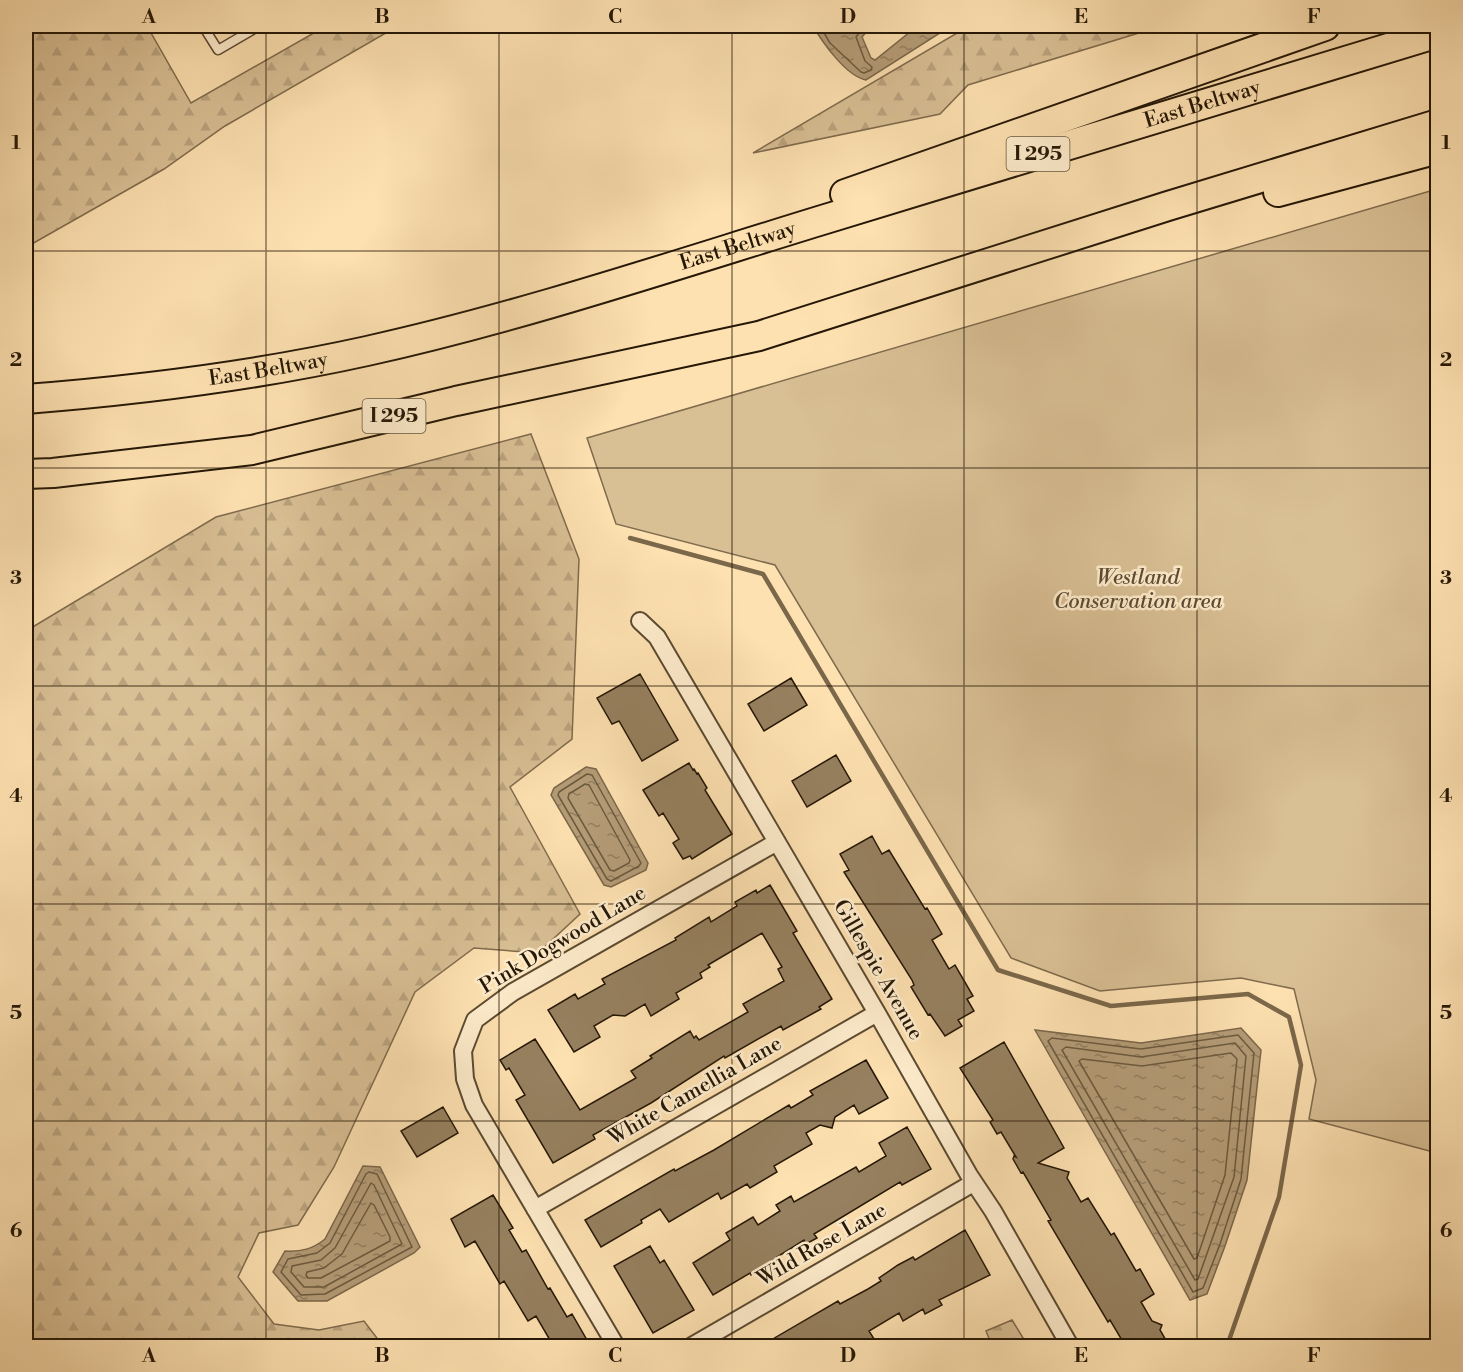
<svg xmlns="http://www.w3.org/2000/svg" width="1463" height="1372" font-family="'Libre Bodoni',serif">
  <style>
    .green { fill: #d9bf94; stroke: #7f6b4d; stroke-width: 1.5 }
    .forest { fill: url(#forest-firs); stroke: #7f6b4d; stroke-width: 1.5 }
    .water { fill: url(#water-ripples); stroke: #7b674a; stroke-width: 1.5 }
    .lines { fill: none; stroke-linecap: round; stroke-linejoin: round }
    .shore { stroke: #6c5a3e; stroke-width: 1.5 }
    .stream { stroke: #7b674a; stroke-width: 4.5 }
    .building { fill: #96805f; stroke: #251706; stroke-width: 1.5 }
    .lane-casing { stroke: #5b4a31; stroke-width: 11 }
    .street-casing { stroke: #5b4a31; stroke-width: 20 }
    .highway-casing { stroke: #251706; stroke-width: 32 }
    .lane { stroke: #feeccc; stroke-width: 8 }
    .street { stroke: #feeccc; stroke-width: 16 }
    .highway { stroke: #fee1b1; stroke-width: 28 }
    .grid { fill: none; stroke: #251706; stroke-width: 1.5; stroke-opacity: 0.55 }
    .labels { text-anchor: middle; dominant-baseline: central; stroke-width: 5; stroke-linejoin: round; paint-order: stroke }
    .shield { fill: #feeccc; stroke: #665741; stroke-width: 1.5 }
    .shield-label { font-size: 20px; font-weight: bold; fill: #251706 }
    .street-label { font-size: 21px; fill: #251706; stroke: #feeccc }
    .park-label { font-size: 21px; font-style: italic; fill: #5b4931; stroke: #feeccc }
    .neatline { fill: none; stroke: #251706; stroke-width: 2 }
    .grid-label { font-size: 20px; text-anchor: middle; font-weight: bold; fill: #251706 }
  </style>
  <defs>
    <pattern id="forest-firs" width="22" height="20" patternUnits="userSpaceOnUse" patternTransform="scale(1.5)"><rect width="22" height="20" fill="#d9bf94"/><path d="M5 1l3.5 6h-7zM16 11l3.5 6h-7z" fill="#baa37e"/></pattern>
    <pattern id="water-ripples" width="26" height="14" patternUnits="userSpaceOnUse" patternTransform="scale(1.5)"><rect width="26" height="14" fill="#b49c77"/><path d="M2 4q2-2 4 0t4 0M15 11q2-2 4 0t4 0" fill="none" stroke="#927e60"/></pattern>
  </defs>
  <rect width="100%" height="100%" fill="#fee1b1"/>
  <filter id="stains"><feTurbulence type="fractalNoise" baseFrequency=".00333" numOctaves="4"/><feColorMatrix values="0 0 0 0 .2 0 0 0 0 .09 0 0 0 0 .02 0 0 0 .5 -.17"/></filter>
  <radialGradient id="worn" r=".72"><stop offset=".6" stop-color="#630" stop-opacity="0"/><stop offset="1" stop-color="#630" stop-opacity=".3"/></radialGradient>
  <path class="green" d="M1437,189H1438L1437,1153L1309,1119L1316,1080L1294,989L1241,978L1100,991L1011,958L775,565L616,524L587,438Z"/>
  <path class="forest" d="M26,26H147L191,103L326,26H398L225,126L164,169L30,245L28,288L26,289Z
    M969,26H1162L968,85L940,114L753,153Z
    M531,434L579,559L572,739L510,787L580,914L538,953L474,948L415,992L334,1167L298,1225L259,1233L238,1277L274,1324L319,1330L364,1321L383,1346H26V631L216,517Z
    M1012,1320L1028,1346H992L986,1331Z"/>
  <path class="water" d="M813,26H869L870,28L862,37L871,58L875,60L910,32L926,26H951L866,80C846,76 823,43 813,26Z
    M586,767L596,769L648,863L646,870L611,887L604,885L551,795L554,788Z
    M1241,1028L1261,1050L1247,1180L1225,1246L1207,1294L1190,1300L1035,1030L1141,1043Z
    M363,1166L380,1167L420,1247L414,1253L327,1301H298L273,1272L285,1251C301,1252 313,1249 325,1239Z"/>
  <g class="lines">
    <path class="shore" d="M820,26L830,43L861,72L864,73L871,70L872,67L865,61L856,37L864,26
      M587,774L592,775L641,863L639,866L611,881L607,879L558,795L559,792Z
      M585,784L589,785L630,860L629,863L614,871L610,870L568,798L569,794Z
      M1238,1035L1254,1053L1241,1179L1220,1244L1203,1288L1193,1292L1048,1041L1052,1038L1141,1049Z
      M1235,1043L1246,1056L1234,1177L1198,1279L1195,1280L1062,1050L1066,1047L1141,1057Z
      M1231,1053L1237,1059L1225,1175L1197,1258L1194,1259L1079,1061L1082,1059L1142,1066Z
      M369,1172L377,1174L412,1247L325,1294L301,1295L281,1272L288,1259L317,1253L330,1243L366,1174Z
      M371,1183L374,1185L402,1244L324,1287H304L291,1272L292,1266L321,1260L335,1248Z
      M371,1203L374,1205L390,1237V1241L321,1278H308L306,1275L307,1272L324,1268L342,1254Z"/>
    <path class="stream" d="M630,538L763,574L998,970L1111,1006L1248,994L1289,1017L1301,1065L1279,1197L1227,1346"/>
  </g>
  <path class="building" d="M640,674L678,740L642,761L619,721L612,724L597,698Z
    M791,678L807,705L764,731L748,704Z
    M836,755L851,781L807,807L792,781Z
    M689,763L693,770L694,769L697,774L698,773L707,788L705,790L732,834L692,859L690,856L683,859L673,843L679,839L663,813L659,816L643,790Z
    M872,836L882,854L889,850L925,909L927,908L942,934L932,940L949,969L955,965L973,996L967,999L974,1011L958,1020L962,1026L945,1036L930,1014L928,1015L911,987L914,985L912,980L844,872L849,870L840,854Z
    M770,885L797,931L793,933L832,999L819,1007L821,1009L783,1030L781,1026L725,1058L724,1056L651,1103L593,1135L595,1139L553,1163L516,1100L525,1095L509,1068L506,1070L500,1060L535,1039L580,1110L636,1078L631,1071L652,1058L650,1056L690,1031L694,1038L696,1036L699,1040L748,1012L743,1004L784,981L778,969L782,967L762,933L708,965L710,967L700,973L702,978L676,993L679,999L651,1016L645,1004L625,1016L613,1015L594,1026L600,1037L574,1052L548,1010L575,994L578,999L605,984L602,979L676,940L675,938L709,917L711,922L737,906L735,902L756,890L757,893Z
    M1004,1042L1064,1148L1038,1163L1069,1172L1067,1178L1081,1202L1088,1198L1111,1235L1114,1233L1136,1271L1140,1269L1154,1294L1141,1302L1152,1321L1162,1325L1160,1330L1167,1342L1160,1347H1126L1110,1320L1108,1322L1048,1221L1051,1220L1023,1172L1021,1173L1013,1159L1014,1156L1016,1157L1001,1132L997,1134L990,1122L993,1120L960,1068Z
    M866,1060L888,1098L859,1114L854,1105L835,1117L832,1128L820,1125L806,1133L812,1144L774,1166L777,1172L750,1188L747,1184L721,1199L718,1193L669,1222L660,1209L641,1220L642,1223L601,1247L585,1220L674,1169L675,1171L714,1150L789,1105L791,1108L813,1095L810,1091Z
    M443,1107L458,1133L417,1157L401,1131Z
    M907,1127L931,1169L902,1185L900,1182L814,1234L817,1238L806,1244L804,1240L777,1257L778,1259L751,1275L750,1273L713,1295L693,1263L730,1240L726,1233L753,1217L758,1225L780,1211L776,1205L791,1196L794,1202L856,1167L859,1172L886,1156L879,1143Z
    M493,1195L513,1228L509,1230L522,1252L526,1250L548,1289L550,1288L567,1317L572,1314L591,1347H554L536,1316L528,1321L504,1281L500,1284L475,1241L465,1247L451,1219Z
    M965,1230L990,1275L939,1300L942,1305L925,1314L923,1309L903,1321L899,1313L869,1331L876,1342L869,1347H759L838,1301L840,1304L868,1289L881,1281L879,1278L898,1265L913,1257L915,1260Z
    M650,1246L660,1263L664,1260L694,1310L653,1333L614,1266Z"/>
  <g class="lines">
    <defs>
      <path id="lane" d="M203,26L218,50L259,26"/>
      <path id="street" d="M640,621L657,637L877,1013L969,1175L993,1211L1070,1346
        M535,1209L877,1013
        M616,1346L474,1105L465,1079L463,1051L475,1020L513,992L777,842
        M692,1346L973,1183"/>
      <g id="highway">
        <path d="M1278,192L1438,149"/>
        <path d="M845,194L1325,26"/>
        <path id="s1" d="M26,399C141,390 254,376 367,351C520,317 669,267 819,221C1025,158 1231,96 1438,33"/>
        <path d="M26,474L53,473L252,450L456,401L759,336L1168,206L1438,124"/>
      </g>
    </defs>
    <use href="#lane" class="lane-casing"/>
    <use href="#street" class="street-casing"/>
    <use href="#highway" class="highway-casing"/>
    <use href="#lane" class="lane"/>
    <use href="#street" class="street"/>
    <use href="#highway" class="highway"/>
  </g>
  <path class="grid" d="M266,26V1346M499,26V1346M732,26V1346M964,26V1346M1197,26V1346M26,251H1438M26,468H1438M26,686H1438M26,904H1438M26,1121H1438"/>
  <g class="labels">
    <g class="shield">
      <rect x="1006.5" y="137" width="63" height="34" rx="4.5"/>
      <rect x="362.5" y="399" width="63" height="34" rx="4.5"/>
    </g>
    <g class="shield-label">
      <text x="1038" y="154">I 295</text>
      <text x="394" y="416">I 295</text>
    </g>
    <g class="street-label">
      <text stroke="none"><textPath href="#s1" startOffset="1216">East Beltway</textPath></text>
      <text stroke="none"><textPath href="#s1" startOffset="730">East Beltway</textPath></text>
      <text stroke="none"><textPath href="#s1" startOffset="244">East Beltway</textPath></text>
      <text transform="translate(563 940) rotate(-31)">Pink Dogwood Lane</text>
      <text transform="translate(878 970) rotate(60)">Gillespie Avenue</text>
      <text transform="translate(695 1091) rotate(-30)">White Camellia Lane</text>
      <text transform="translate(822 1245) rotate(-30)">Wild Rose Lane</text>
    </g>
    <g class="park-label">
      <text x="1138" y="578">Westland<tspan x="1138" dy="24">Conservation area</tspan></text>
    </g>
  </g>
  <rect width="1463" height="1372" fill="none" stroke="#fee1b1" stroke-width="66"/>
  <rect x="33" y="33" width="1397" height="1306" class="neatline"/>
  <g class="grid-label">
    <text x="149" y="23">A</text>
    <text x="382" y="23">B</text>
    <text x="615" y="23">C</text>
    <text x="848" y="23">D</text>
    <text x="1081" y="23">E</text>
    <text x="1314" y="23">F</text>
    <text x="16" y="149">1</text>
    <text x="1446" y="149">1</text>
    <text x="16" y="366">2</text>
    <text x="1446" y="366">2</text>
    <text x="16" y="584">3</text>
    <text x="1446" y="584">3</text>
    <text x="16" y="802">4</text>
    <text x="1446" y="802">4</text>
    <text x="16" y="1019">5</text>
    <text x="1446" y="1019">5</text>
    <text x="16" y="1237">6</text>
    <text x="1446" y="1237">6</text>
    <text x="149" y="1362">A</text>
    <text x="382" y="1362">B</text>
    <text x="615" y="1362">C</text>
    <text x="848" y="1362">D</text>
    <text x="1081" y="1362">E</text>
    <text x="1314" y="1362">F</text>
  </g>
  <rect width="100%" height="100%" filter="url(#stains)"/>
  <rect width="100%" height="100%" fill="url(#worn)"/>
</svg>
